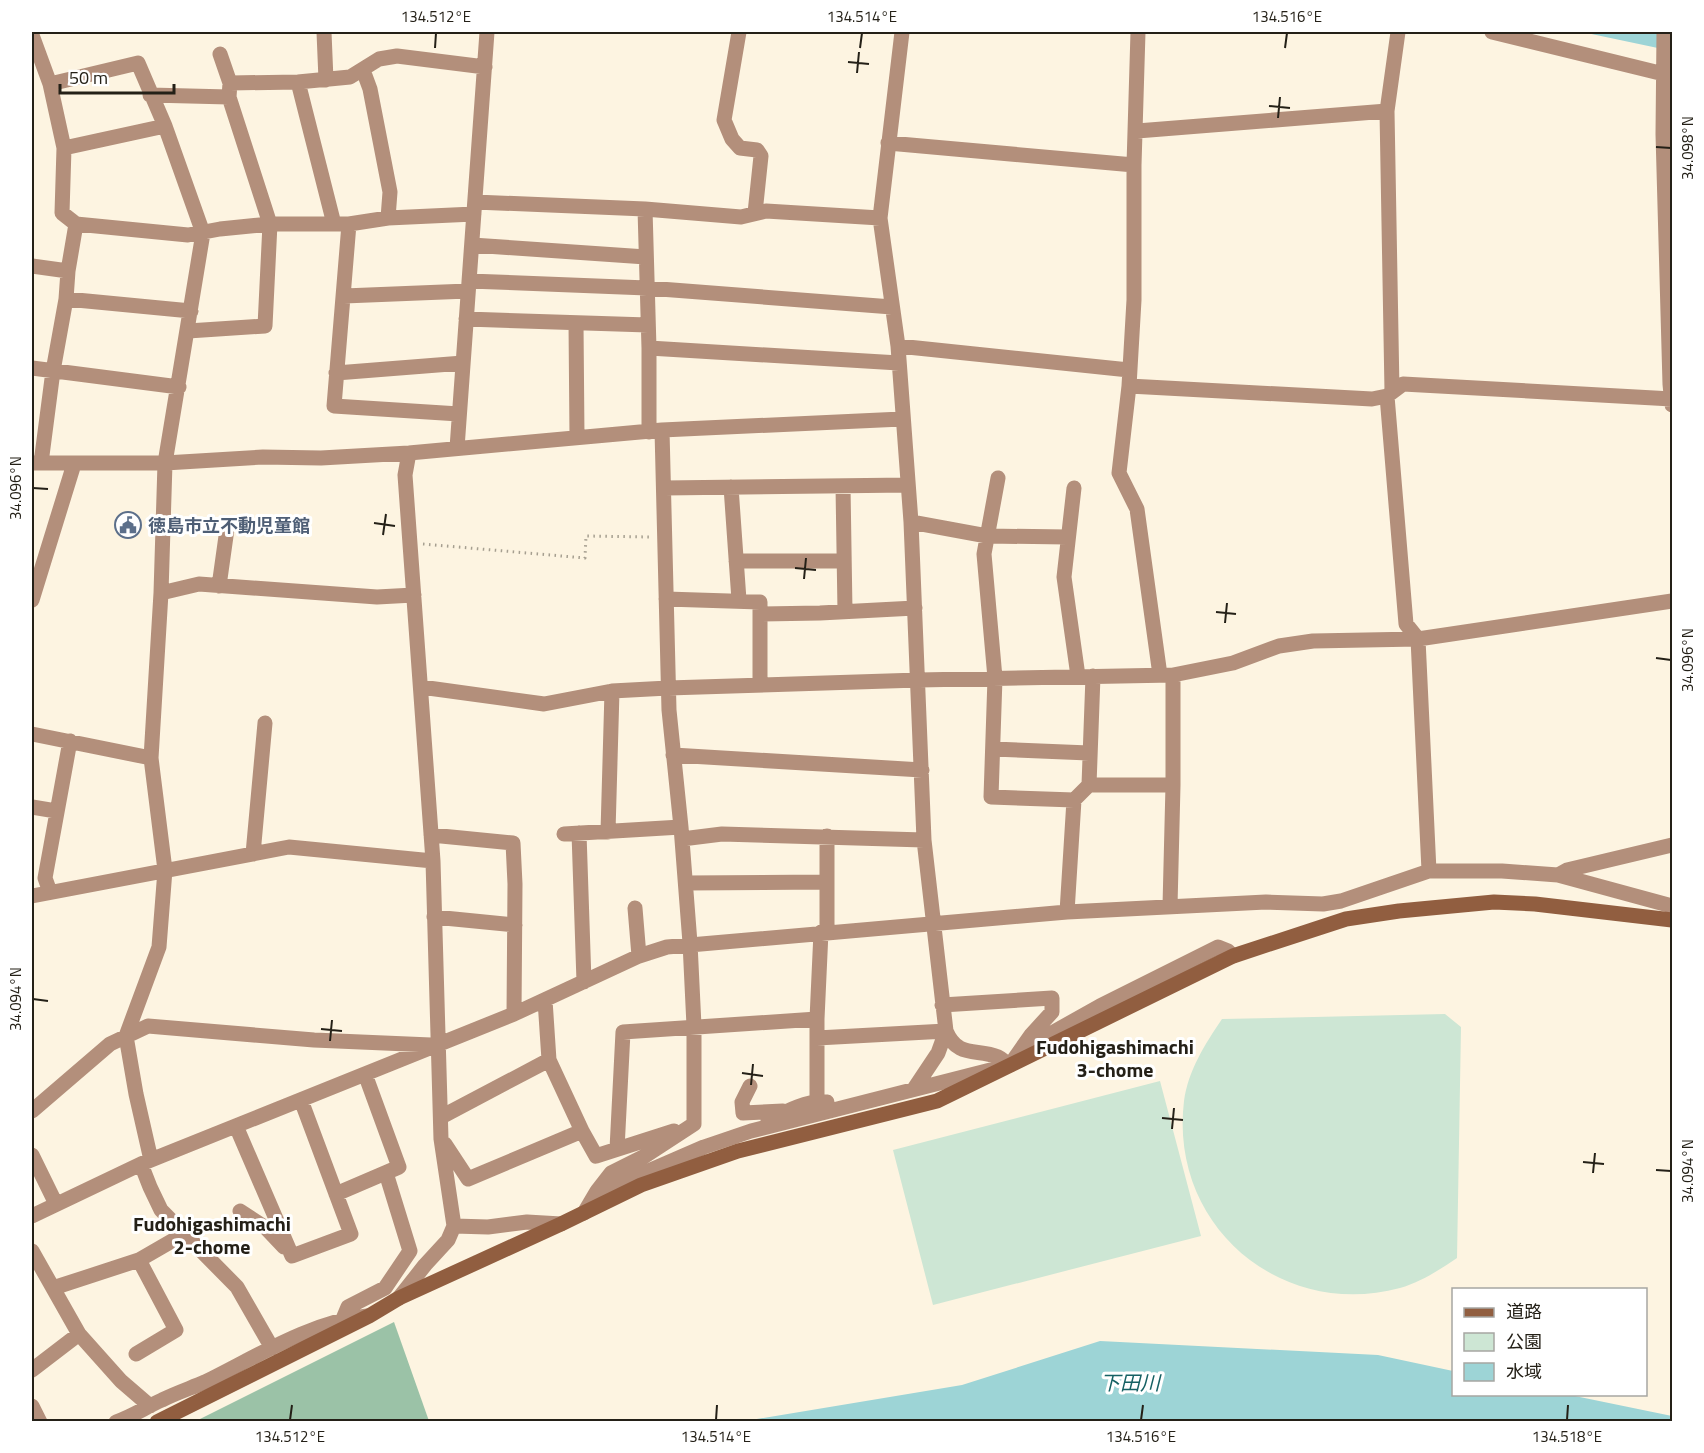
<svg xmlns="http://www.w3.org/2000/svg" width="1704" height="1453" font-family="'Titillium Web','Noto Sans JP',sans-serif">
  <style>
    .green { fill: #cde6d4 }
    .forest { fill: #9bc2a7 }
    .water { fill: #9dd4d6 }
    .lines { fill: none; stroke-linecap: round; stroke-linejoin: round }
    .path { stroke: #a69f90; stroke-width: 3; stroke-dasharray: 1.5 4.5; stroke-linecap: butt }
    .street { stroke: #b38f7b; stroke-width: 15 }
    .secondary { stroke: #915e40; stroke-width: 15 }
    .ticks { fill: none; stroke: #242017; stroke-width: 2 }
    .labels { text-anchor: middle; dominant-baseline: central; stroke-width: 6; stroke-linejoin: round; paint-order: stroke }
    .service-label { font-size: 18px; font-weight: bold; fill: #4e5e75; stroke: #fff; text-anchor: start }
    .neighbourhood-label { font-size: 20px; font-weight: bold; fill: #242017; stroke: #fff }
    .water-label { font-size: 20px; font-style: italic; fill: #166164; stroke: #fff }
    .neatline { fill: none; stroke: #242017; stroke-width: 2 }
    .ticks-label { font-size: 15px; text-anchor: middle; fill: #242017 }
  </style>
  <rect width="100%" height="100%" fill="#fdf4e1"/>
  <path class="green" d="M1445,1014L1461,1027L1457,1258C1439,1270 1421,1282 1400,1288C1280,1320 1169,1225 1184,1101C1188,1071 1205,1044 1222,1019Z
    M1160,1081L1201,1236L933,1305L893,1150Z"/>
  <path class="forest" d="M394,1322L429,1421H196Z"/>
  <path class="water" d="M1582,32H1672V51Z
    M1100,1341L1378,1355L1453,1371L1454,1394L1570,1395L1672,1416V1421H745L962,1385Z"/>
  <g class="lines">
    <path class="path" d="M423,544L585,558L586,536L650,537"/>
    <path class="street" d="M324,32L326,80
      M739,32L724,120L732,139L740,148L757,150L761,156L755,213
      M902,32L880,218L898,346L911,522L924,840L946,1031C958,1059 977,1048 998,1057C1002,1059 1006,1063 1010,1065
      M1138,32L1134,165V300L1129,386L1119,473L1137,509L1160,675
      M1492,32L1672,76
      M1664,32L1663,134L1670,384L1672,405
      M32,35L50,84L64,148L62,213L76,224L188,235L220,229L270,224H349L388,218L474,214
      M363,70L370,89L390,192L388,218
      M298,82L334,224
      M230,83L298,82L350,77L379,59L397,56L485,67
      M50,84L138,63L165,126L203,233L165,463L161,593L151,758L165,870L159,947L126,1036L136,1094L151,1160
      M150,95L229,97
      M1137,131L1387,111
      M888,143L1134,165
      M64,148L165,126
      M475,202L645,209L741,217L766,211L880,218
      M645,209L649,348V432
      M349,224L334,406L459,414
      M472,245L646,257
      M32,266L68,271
      M469,281L647,288L892,307
      M344,296L468,291
      M66,299L191,311
      M466,319L648,325
      M576,323L577,437
      M188,331L265,326L270,224L229,97L230,83L220,54
      M898,346L1129,370
      M649,348L899,363
      M32,368L179,387
      M336,373L463,363
      M1129,386L1372,399L1387,396L1403,384L1672,399
      M1392,391L1387,111L1398,32
      M1387,396L1406,624L1418,639L1429,871
      M457,448L487,32
      M32,463H165L263,457L321,458L409,453L662,430L902,419
      M41,463L53,371L66,299L68,271L76,224
      M998,478L984,554L995,678L991,797L1074,800
      M843,486L845,611
      M731,487L739,600
      M664,488L908,485
      M1074,488L1064,577L1078,676
      M911,522L987,536L1067,537
      M736,561H844
      M219,586L227,529
      M161,593L199,584L377,597L414,595
      M666,599L760,602V684
      M32,600L74,464
      M760,614L820,613L915,608
      M421,687L544,704L612,691L668,688L919,680L1173,675L1233,663L1279,646L1313,641L1418,639L1672,601
      M32,734L151,758
      M993,749L1089,753
      M673,755L922,770
      M1089,785H1173
      M32,807L56,811
      M608,832L612,691
      M579,833L584,982
      M564,834L681,827
      M431,835L513,843L515,884L514,1014
      M827,836V932
      M682,839L722,834L924,840
      M253,854L265,723
      M1558,875L1567,870L1672,845
      M686,883L826,882
      M50,892L45,878L70,741
      M32,896L289,847L433,861
      M1170,906L1173,785V675
      M635,908L639,956
      M1067,912L1074,800L1089,785L1093,676
      M434,917L515,925
      M545,1000L549,1060L582,1131L596,1156L674,1131
      M817,1038L946,1031L938,1053L914,1089
      M1027,1047L1100,1006L1218,947L1228,951L1233,956
      M750,1086L742,1102L743,1113L783,1111
      M817,1101V1019L821,932
      M32,1111L110,1044L148,1026L314,1040L431,1045
      M441,1117L549,1060
      M768,1121C785,1112 806,1100 827,1102
      M236,1126L292,1256L351,1234L301,1100
      M445,1144L468,1179L582,1131
      M617,1149L623,1032L817,1019
      M32,1155L56,1204
      M141,1164L150,1187L161,1210L237,1287L272,1348
      M336,1194L399,1167L365,1074
      M599,1199L612,1187L704,1147L751,1131L1010,1065L1031,1035L1052,1012V998L942,1005
      M240,1211L266,1228L284,1247
      M584,1213L597,1191L611,1173L645,1156L694,1124V1026L690,943L681,827L669,710L662,430
      M32,1216L141,1164L514,1014L639,956L667,947L1067,912L1266,902L1323,904L1341,901L1429,871H1502L1558,875L1672,906
      M454,1226L488,1227L527,1222L561,1224
      M32,1251L79,1334L121,1381L150,1406
      M53,1288L139,1260L184,1234
      M399,1298L425,1265L448,1240L454,1226L441,1139L433,861L405,475L409,453
      M343,1319L348,1307L385,1288L410,1251L386,1173
      M136,1354L176,1330L139,1260
      M32,1370L79,1334
      M32,1406L40,1422
      M116,1422C133,1416 146,1407 162,1400C176,1393 191,1388 205,1382C256,1357 310,1322 367,1316"/>
    <path class="secondary" d="M157,1422L369,1316L399,1298L561,1224L641,1185L738,1151L937,1101L1233,956L1346,919L1399,911L1494,902L1535,904L1672,920"/>
  </g>
  <path class="ticks" d="M435,48L436,33M860,48L862,33M1285,48L1287,33M848,62L869,64M857,73L859,52M1269,106L1290,108M1278,118L1280,97M1656,147L1671,148M33,488L48,489M374,523L395,526M383,535L386,514M795,568L816,570M804,579L806,558M1216,612L1236,614M1225,623L1227,603M1656,658L1671,660M33,999L48,1001M321,1029L342,1031M330,1041L332,1020M742,1073L763,1076M751,1085L753,1064M1162,1118L1183,1120M1172,1129L1174,1108M1583,1162L1604,1164M1656,1170L1671,1171M1593,1173L1595,1153M290,1420L292,1405M716,1420L717,1405M1141,1420L1143,1405M1567,1420L1568,1405"/>
  <defs>
    <symbol id="civic-ring" viewBox="-11 -11 22 22"><circle r="9.5" fill="#fff" stroke="#5c6f8a" stroke-width="1.5"/><path d="M-.6-6.5H3V-4.5H.6V-3L4-1V1h2V6H-6V1h2V-1L-.6-3ZM-1.2 2.5V6h2.4V2.5Z" fill="#5c6f8a"/></symbol>
  </defs>
  <g fill-rule="evenodd">
    <use href="#civic-ring" x="113" y="510" width="30" height="30"/>
  </g>
  <g class="labels">
    <g class="service-label">
      <text x="148" y="525">徳島市立不動児童館</text>
    </g>
    <g class="neighbourhood-label">
      <text x="1115" y="1046">Fudohigashimachi<tspan x="1115" dy="23">3-chome</tspan></text>
      <text x="212" y="1223">Fudohigashimachi<tspan x="212" dy="23">2-chome</tspan></text>
    </g>
    <g class="water-label">
      <text x="1130" y="1382">下田川</text>
    </g>
  </g>
  <rect width="1704" height="1453" fill="none" stroke="#ffffff" stroke-width="66"/>
  <rect x="1452" y="1288" width="195" height="108" fill="#ffffff" stroke="#a7a6a2" stroke-width="1.5"/>
  <rect x="1464" y="1308" width="30" height="9" fill="#915e40" stroke="#a7a6a2" stroke-width="1.5"/>
  <text x="1506" y="1318" font-size="18" fill="#242017">道路</text>
  <rect x="1464" y="1333" width="30" height="18" fill="#cde6d4" stroke="#a7a6a2" stroke-width="1.5"/>
  <text x="1506" y="1348" font-size="18" fill="#242017">公園</text>
  <rect x="1464" y="1363" width="30" height="18" fill="#9dd4d6" stroke="#a7a6a2" stroke-width="1.5"/>
  <text x="1506" y="1378" font-size="18" fill="#242017">水域</text>
  <path d="M60 84v9h114v-9" fill="none" stroke="#242017" stroke-width="3"/>
  <text x="69" y="84" font-size="18" fill="#242017" stroke="#ffffff" stroke-width="4.5" paint-order="stroke">50 m</text>
  <rect x="33" y="33" width="1638" height="1387" class="neatline"/>
  <g class="ticks-label">
    <text x="436" y="22">134.512°E</text>
    <text x="862" y="22">134.514°E</text>
    <text x="1287" y="22">134.516°E</text>
    <text transform="translate(1688 148) rotate(-90)" y="5">34.098°N</text>
    <text transform="translate(16 488) rotate(-90)" y="5">34.096°N</text>
    <text transform="translate(1688 660) rotate(-90)" y="5">34.096°N</text>
    <text transform="translate(16 999) rotate(-90)" y="5">34.094°N</text>
    <text transform="translate(1688 1171) rotate(-90)" y="5">34.094°N</text>
    <text x="290" y="1442">134.512°E</text>
    <text x="716" y="1442">134.514°E</text>
    <text x="1141" y="1442">134.516°E</text>
    <text x="1567" y="1442">134.518°E</text>
  </g>
</svg>
